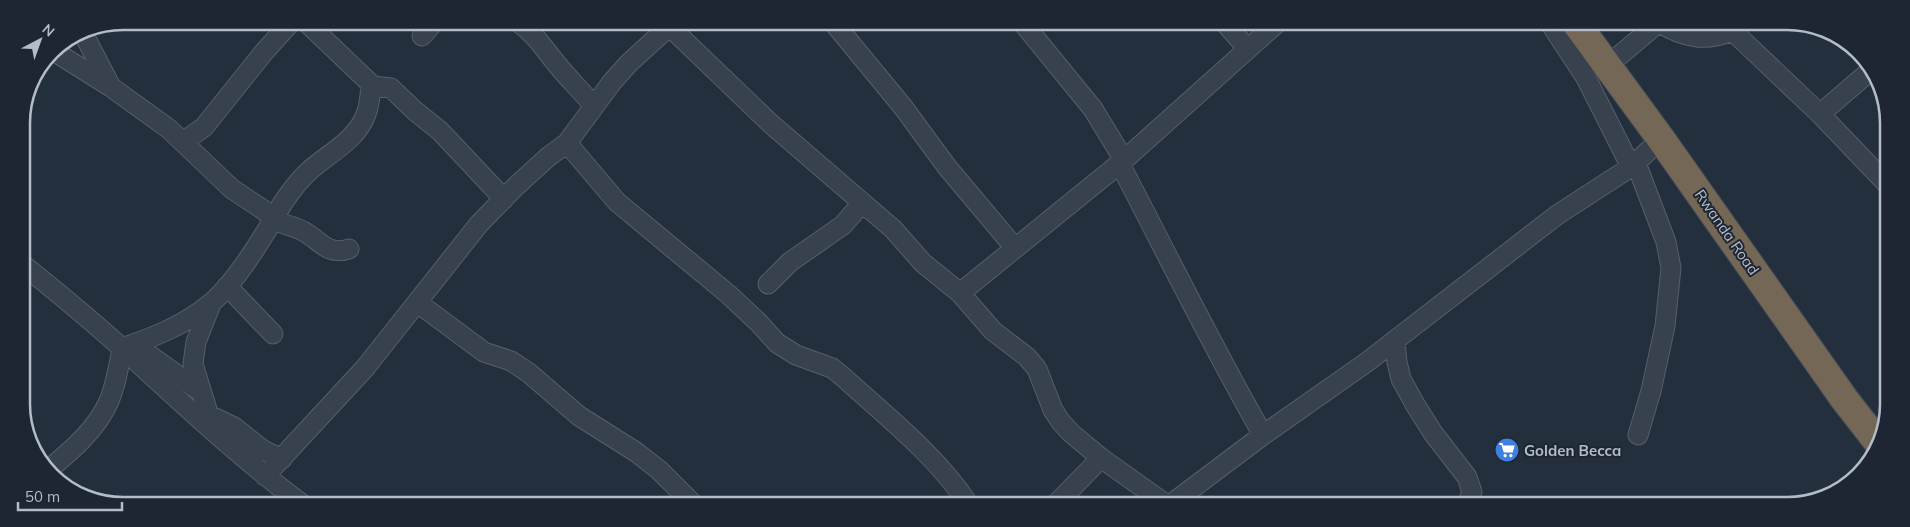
<svg xmlns="http://www.w3.org/2000/svg" width="1910" height="527" font-family="Mulish,sans-serif">
  <style>
    .lines { fill: none; stroke-linecap: round; stroke-linejoin: round }
    .minor-casing { stroke: #565f6c; stroke-width: 21 }
    .highway-casing { stroke: #434c58; stroke-width: 30 }
    .path { stroke: #44595c; stroke-width: 2.5; stroke-dasharray: 4 4; stroke-linecap: butt }
    .minor { stroke: #38414e; stroke-width: 19 }
    .highway { stroke: #746755; stroke-width: 28 }
    .labels { text-anchor: middle; dominant-baseline: central; stroke-width: 4; stroke-linejoin: round; paint-order: stroke }
    .street-label { font-size: 15px; fill: #b3bcc9; stroke: #1d2632 }
    .poi-label { font-size: 15px; font-weight: bold; fill: #b3bcc9; stroke: #1d2632; text-anchor: start }
    .rim { fill: none; stroke: #b3bcc9; stroke-width: 2.5 }
  </style>
  <rect width="100%" height="100%" fill="#242f3e"/>
  <g class="lines">
    <defs>
      <path id="minor" d="M305,21L373,86L391,88L415,111L440,131L504,199
        M518,22C536,34 546,52 560,68C571,81 583,93 594,106
        M833,22L903,107L947,167L1015,248
        M1022,22L1093,109L1124,160
        M1225,23L1247,48
        M1550,23L1586,78L1631,167
        M1660,23C1684,38 1706,42 1732,31
        M1724,23L1820,114L1887,184
        M670,27L771,124L893,229L923,263L960,293L993,331L1027,357L1037,369L1053,410L1061,422L1071,433L1101,458L1167,505
        M82,31L111,87
        M422,36L434,22
        M1607,66L1658,23
        M1820,114L1870,71
        M183,142L204,127L264,52L292,21
        M567,143L617,202L728,294L758,322L777,343L796,355L832,368L842,376C886,416 936,455 969,505
        M1636,163L1666,242L1671,268L1665,326L1651,391L1638,435
        M1120,164C1167,254 1212,346 1263,435
        M349,249C327,256 320,240 303,231C294,226 282,224 273,220C281,204 296,183 309,171C329,153 357,140 366,114C370,105 370,94 371,84
        M22,264C57,292 91,320 124,350C182,403 239,457 302,504
        M768,284L790,262L843,225L862,203
        M227,286L273,334
        M960,293L1124,160L1277,23
        M418,303L484,352L511,361L529,373L579,416L636,452L659,470L693,504
        M211,304L196,342L193,364L214,432
        M1395,340L1397,362L1401,379L1416,406L1433,433L1467,477L1472,492L1467,505
        M134,344L201,392
        M209,415L234,427L263,450L282,459
        M48,470C71,451 97,429 109,401C116,384 119,366 122,348C154,337 185,325 211,303C234,284 257,247 273,220L265,211L232,189L169,129L111,87L52,50
        M265,476L365,368L479,224L515,187L548,157L567,143L612,82L629,63L674,22
        M1055,505L1101,458
        M1170,505L1263,435L1367,362L1557,215L1631,167L1661,139"/>
      <path id="highway" d="M1576,23L1661,139L1845,400L1877,441"/>
    </defs>
    <use href="#minor" class="minor-casing"/>
    <use href="#highway" class="highway-casing"/>
    <path class="path" d="M23,330H24"/>
    <use href="#minor" class="minor"/>
    <use href="#highway" class="highway"/>
  </g>
  <defs>
    <symbol id="supermarket-disc" viewBox="-11 -11 22 22"><circle r="9.5" fill="#3f7fe0" stroke="#1d2632"/><path d="M-6-5.5h2.5l.6 2H6L4.5 2H-2.5L-4.4-4H-6ZM-1.5 3.2a1.3 1.3 0 1 0 .1 0ZM3 3.2a1.3 1.3 0 1 0 .1 0Z" fill="#fff"/></symbol>
  </defs>
  <g fill-rule="evenodd">
    <use href="#supermarket-disc" x="1493" y="436" width="28" height="28"/>
  </g>
  <g class="labels">
    <g class="street-label">
      <text transform="translate(1727 232) rotate(55)">Rwanda Road</text>
    </g>
    <g class="poi-label">
      <text x="1524" y="450">Golden Becca</text>
    </g>
  </g>
  <path d="M0 0H1910V527H0ZM123 30H1787A93 93 0 0 1 1880 123V404A93 93 0 0 1 1787 497H123A93 93 0 0 1 30 404V123A93 93 0 0 1 123 30Z" fill="#1d2632" fill-rule="evenodd"/>
  <path class="rim" d="M123 30H1787A93 93 0 0 1 1880 123V404A93 93 0 0 1 1787 497H123A93 93 0 0 1 30 404V123A93 93 0 0 1 123 30Z"/>
  <g transform="translate(40 40) rotate(41)" stroke="#1d2632" stroke-width="4" paint-order="stroke">
  <path d="M0-4L9 19L0 12L-9 19Z" fill="#b3bcc9"/>
  <text y="-8" font-size="14" font-weight="bold" text-anchor="middle" fill="#b3bcc9">N</text>
  </g>
  <path d="M18 502v8h104v-8" fill="none" stroke="#b3bcc9" stroke-width="2.5"/>
  <text x="25" y="502" font-size="15" fill="#b3bcc9" stroke="#1d2632" stroke-width="4" paint-order="stroke">50 m</text>
</svg>
